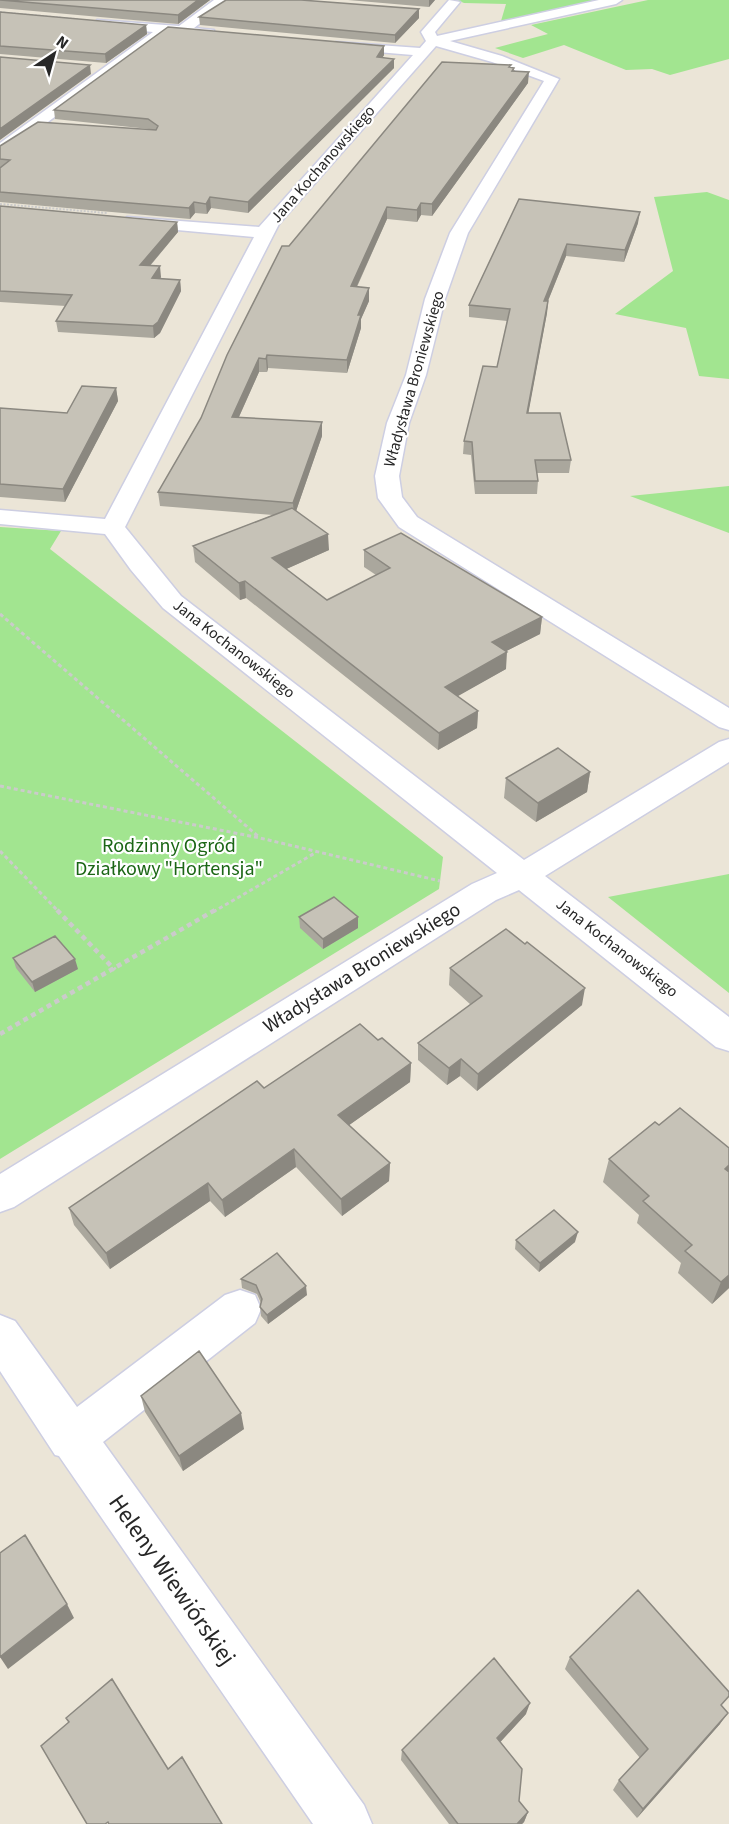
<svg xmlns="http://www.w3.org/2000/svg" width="729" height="1824" font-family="'Source Sans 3',sans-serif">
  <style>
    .green { fill: #a2e590 }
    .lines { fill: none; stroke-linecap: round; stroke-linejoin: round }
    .minor-casing { stroke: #cdcee2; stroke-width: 3 }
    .path-far3 { stroke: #cbcbcb; stroke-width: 1.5; stroke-dasharray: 2 1.5; stroke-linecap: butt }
    .path-far2 { stroke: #cbcbcb; stroke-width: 2; stroke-dasharray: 2 1.5; stroke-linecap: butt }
    .path-far1 { stroke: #cbcbcb; stroke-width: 3; stroke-dasharray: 4 3; stroke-linecap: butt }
    .path { stroke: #cbcbcb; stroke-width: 4.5; stroke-dasharray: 5 4; stroke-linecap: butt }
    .minor { fill: #fff; fill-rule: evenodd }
    .wall { fill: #aaa79d }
    .shaded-wall { fill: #8b8880 }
    .building { fill: #c6c2b7; stroke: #8b8880; stroke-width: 1.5 }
    .labels { text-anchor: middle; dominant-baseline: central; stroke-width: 4.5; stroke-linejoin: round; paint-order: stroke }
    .far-street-label { font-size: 16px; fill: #272727; stroke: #fff }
    .park-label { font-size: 20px; fill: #1b6615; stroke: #fff }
    .street-label { font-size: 20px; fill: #272727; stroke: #fff }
    .near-street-label { font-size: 24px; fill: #272727; stroke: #fff }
  </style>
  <rect width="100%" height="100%" fill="#ebe5d7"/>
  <path class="green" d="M457,0H597L501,21L506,4L464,3Z
    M648,0H729V59L670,75L652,69L626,70L564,45L523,58L495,48L548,34L531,25Z
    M707,192L729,200V379L699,376L686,328L615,314L673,271L654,197Z
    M729,486V533L630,496Z
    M0,527L61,531L50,549L443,857L439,889L0,1159Z
    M729,874V993L608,897Z"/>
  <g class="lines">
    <defs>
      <path id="minor" d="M214,0H235L225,4L194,28L214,30V36L168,33L6,153L0,155V143L153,32L102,27L95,23L97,20L179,26Z
        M449,0L460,2L435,32L437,36L599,0H622L616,4L450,41L502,56L559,79L468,233L445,299L426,375L409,423L399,476L402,497L417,517L729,708V730L719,727L399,527L378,498L375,476L387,423L406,375L425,299L450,233L544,81L492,62L436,46L279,224L125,527L181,596L524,860L719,742L729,739V762L545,876L729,1017V1051L716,1047L519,890L496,900L14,1207L0,1212V1174L472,884L497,873L163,608L131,570L105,534L0,524V510L105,519L254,237L133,226L127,225L124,221L127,217L259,227L413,55L341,49L336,48V42L420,48L426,41L421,32Z
        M240,1290L255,1295L261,1309L255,1323L103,1442L364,1805L372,1824H313L59,1456L55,1455L0,1371V1315L15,1321L77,1407L225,1295Z"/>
    </defs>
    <use href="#minor" class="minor-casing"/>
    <path class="path-far3" d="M0,12L78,19"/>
    <path class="path-far2" d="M0,204L107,213"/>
    <path class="path-far1" d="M0,614L259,837
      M0,786L260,838L440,881
      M0,851L59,912
      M213,912L315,853"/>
    <path class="path" d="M57,910L115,970
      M0,1034L215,910"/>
    <use href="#minor" class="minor"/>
  </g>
  <path class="wall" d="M0,0H210L178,24L0,8Z
    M348,0H435L429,7Z
    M419,9V18L395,43L200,25L199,17Z
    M0,12L146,25L147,34L106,63L0,54Z
    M384,46V55L382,58L394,68L248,213L211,208L207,214L195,213L190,219L0,202V146L151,130L149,129L55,119L54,110Z
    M511,67L528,83L432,216L421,215L417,222L387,219L357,287L369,301L361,319V328L347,373L268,368L267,372H259L239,417L322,436L296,511L329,550L286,569L327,600L376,575L364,567V550L542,617L540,634L506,651V669L457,696L478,711L477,728L438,750L246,598L240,600L195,562L193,546L273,515L160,506L158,492L201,418L289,246Z
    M519,199L638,223L624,262L566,256L548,301L547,313L528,413L571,460L569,473H537L538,481L537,494H475L471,455L463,454L464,441L497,367L507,321L469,317V305Z
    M0,206L177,222L178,232L150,266L161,277L160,279L180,280L181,291L160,333L154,338L58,332L56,321L66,306L0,302Z
    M116,388L118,401L65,502L0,497V408L67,413Z
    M590,772L587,792L536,822L504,798L506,778Z
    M299,917H358V928L323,949L300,928Z
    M13,958L78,969L35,992L16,968Z
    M450,968L582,1005L477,1091L460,1076L447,1085L418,1060V1043L471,1005L449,985Z
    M378,1040L411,1063L410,1082L349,1125L390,1163L389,1181L342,1216L296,1167L225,1217L210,1201L110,1269L74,1225L69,1208L264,1088Z
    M729,1148V1288L712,1304L678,1273L681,1263L637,1223L639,1215L603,1182L609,1159Z
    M516,1240L575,1242L539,1272L515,1249Z
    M241,1279L307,1295L268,1324L261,1316L260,1307L261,1303L257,1294L242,1288Z
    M141,1396L244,1429L183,1471L145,1412Z
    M570,1657L722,1706L720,1724L637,1818L613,1790L619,1780L640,1758L565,1669Z
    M526,1714L500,1742L519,1801L528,1812L524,1822L522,1824H449L401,1760L402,1750Z"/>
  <path class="shaded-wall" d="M198,0H210L178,24V15Z
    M429,0H435L429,7Z
    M419,9V18L395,43V35Z
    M146,25L147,34L106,63L105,54Z
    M384,46V55L377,67V57Z
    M394,59V68L248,213V202Z
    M90,65L91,74L0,140V129Z
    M529,72L528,83L432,216V204Z
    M210,197L211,208L207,214L206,204Z
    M194,202L195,213L190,219L189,208Z
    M421,203V215L417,222V210Z
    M387,207V219L351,299V286Z
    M640,212L638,223L624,262L625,250Z
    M177,222L178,232L141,276L140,265Z
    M567,244L566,256L543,313L544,301Z
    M160,266L161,277L153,289L152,278Z
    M180,280L181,291L160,333L154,338L153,326Z
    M369,288V301L361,319V328L347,373V360L358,315Z
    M548,301L547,313L526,426L527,413Z
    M267,355L268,368L267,372L266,359Z
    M259,358V372L233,430L232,417Z
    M116,388L118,401L65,502L63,489Z
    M322,422V436L294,517L293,503Z
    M328,534L329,550L273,575L272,558Z
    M245,581L246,598L240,600L239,583Z
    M542,617L540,634L491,659L492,642Z
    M507,652L506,669L444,704L445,687Z
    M478,711L477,728L438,750L439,733Z
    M590,772L587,792L536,822L538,803Z
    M358,917V928L323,949V939Z
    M75,959L78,969L35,992L32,982Z
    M585,988L582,1005L477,1091L478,1074Z
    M461,1059L460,1076L447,1085L449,1068Z
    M411,1063L410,1082L338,1133V1115Z
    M294,1149L296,1167L225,1217L222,1200Z
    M390,1163L389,1181L342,1216L341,1199Z
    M729,1165V1180L725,1169Z
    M208,1183L210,1201L110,1269L106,1253Z
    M578,1232L575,1242L539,1272L540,1263Z
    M729,1275V1288L712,1304L721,1282Z
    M306,1286L307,1295L268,1324L267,1315Z
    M241,1413L244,1429L183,1471L179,1456Z
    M67,1604L74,1618L8,1669L0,1657Z
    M530,1703L526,1714L494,1749L497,1738Z
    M728,1713L720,1724L637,1818L643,1809Z
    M528,1812L524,1822L522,1824H517Z"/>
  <path class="building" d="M0,0H198L178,15Z
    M226,0H301L419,9L395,35L199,17Z
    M0,12L146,25L105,54L0,46Z
    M168,27L384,46L377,57L394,59L248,202L210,197L206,204L194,202L189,208L0,192V168L10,160L0,159V146L38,122L156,130L158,126L148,119L54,110Z
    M0,57L90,65L0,129Z
    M442,62L511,65L509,67L514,68L512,71L529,72L432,204L421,203L417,210L387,207L351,286L369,288L358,315H361L347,360L267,355L266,359L259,358L232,417L322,422L293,503L158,492L201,418L227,355L282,246H289Z
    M519,199L640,212L625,250L567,244L544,301H548L527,413H560L571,460H535L538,481H475L472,442L464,441L483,366L497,367L510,309L469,305Z
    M0,206L177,222L140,265L160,266L152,278L180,280L158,322L153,326L56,321L72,295L0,291Z
    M82,386L116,388L63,489L0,484V408L67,413Z
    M292,508L328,534L272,558L327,600L390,568L364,550L401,533L542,617L492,642L507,652L445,687L478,711L439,733L245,581L239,583L193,546Z
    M558,748L590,772L538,803L506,778Z
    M334,897L358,917L323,939L299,917Z
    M506,929L525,944L527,942L585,988L478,1074L461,1059L449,1068L418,1043L482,996L450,968Z
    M55,936L75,959L32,982L13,958Z
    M360,1024L378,1040L382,1038L411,1063L338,1115L390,1163L341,1199L294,1149L222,1200L208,1183L106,1253L69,1208L257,1081L264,1088Z
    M680,1108L729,1148V1165L725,1169L729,1172V1275L721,1282L685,1251L692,1245L643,1201L649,1196L609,1159L655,1122L659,1125Z
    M554,1210L578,1232L540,1263L516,1240Z
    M277,1253L306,1286L267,1315L260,1307L262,1299L256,1285L241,1279Z
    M199,1351L241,1413L179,1456L141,1396Z
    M25,1535L67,1604L0,1657V1553Z
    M638,1590L729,1692V1696L721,1705L728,1713L643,1809L619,1780L648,1749L570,1657Z
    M494,1658L530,1703L497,1738L522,1769L519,1801L528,1812L517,1824H458L402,1750Z
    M112,1679L168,1769L182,1757L222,1824H109L108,1822L105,1824H87L41,1746L69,1722L66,1718Z"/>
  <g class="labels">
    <g class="far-street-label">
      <text transform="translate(323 164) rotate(-49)">Jana Kochanowskiego</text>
      <text transform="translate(414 379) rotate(-74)">Władysława Broniewskiego</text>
      <text transform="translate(234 649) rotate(38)">Jana Kochanowskiego</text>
      <text transform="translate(617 948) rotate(38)">Jana Kochanowskiego</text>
    </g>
    <g class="park-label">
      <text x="169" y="846">Rodzinny Ogród<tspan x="169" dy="23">Działkowy "Hortensja"</tspan></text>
    </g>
    <g class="street-label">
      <text transform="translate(362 968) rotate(-32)">Władysława Broniewskiego</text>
    </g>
    <g class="near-street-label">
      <text transform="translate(172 1580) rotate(55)">Heleny Wiewiórskiej</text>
    </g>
  </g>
  <g transform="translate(54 54) rotate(36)" stroke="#ffffff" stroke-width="4.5" paint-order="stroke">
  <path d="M0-4.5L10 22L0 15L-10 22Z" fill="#272727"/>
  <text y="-9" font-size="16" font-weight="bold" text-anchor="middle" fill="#272727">N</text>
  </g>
</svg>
